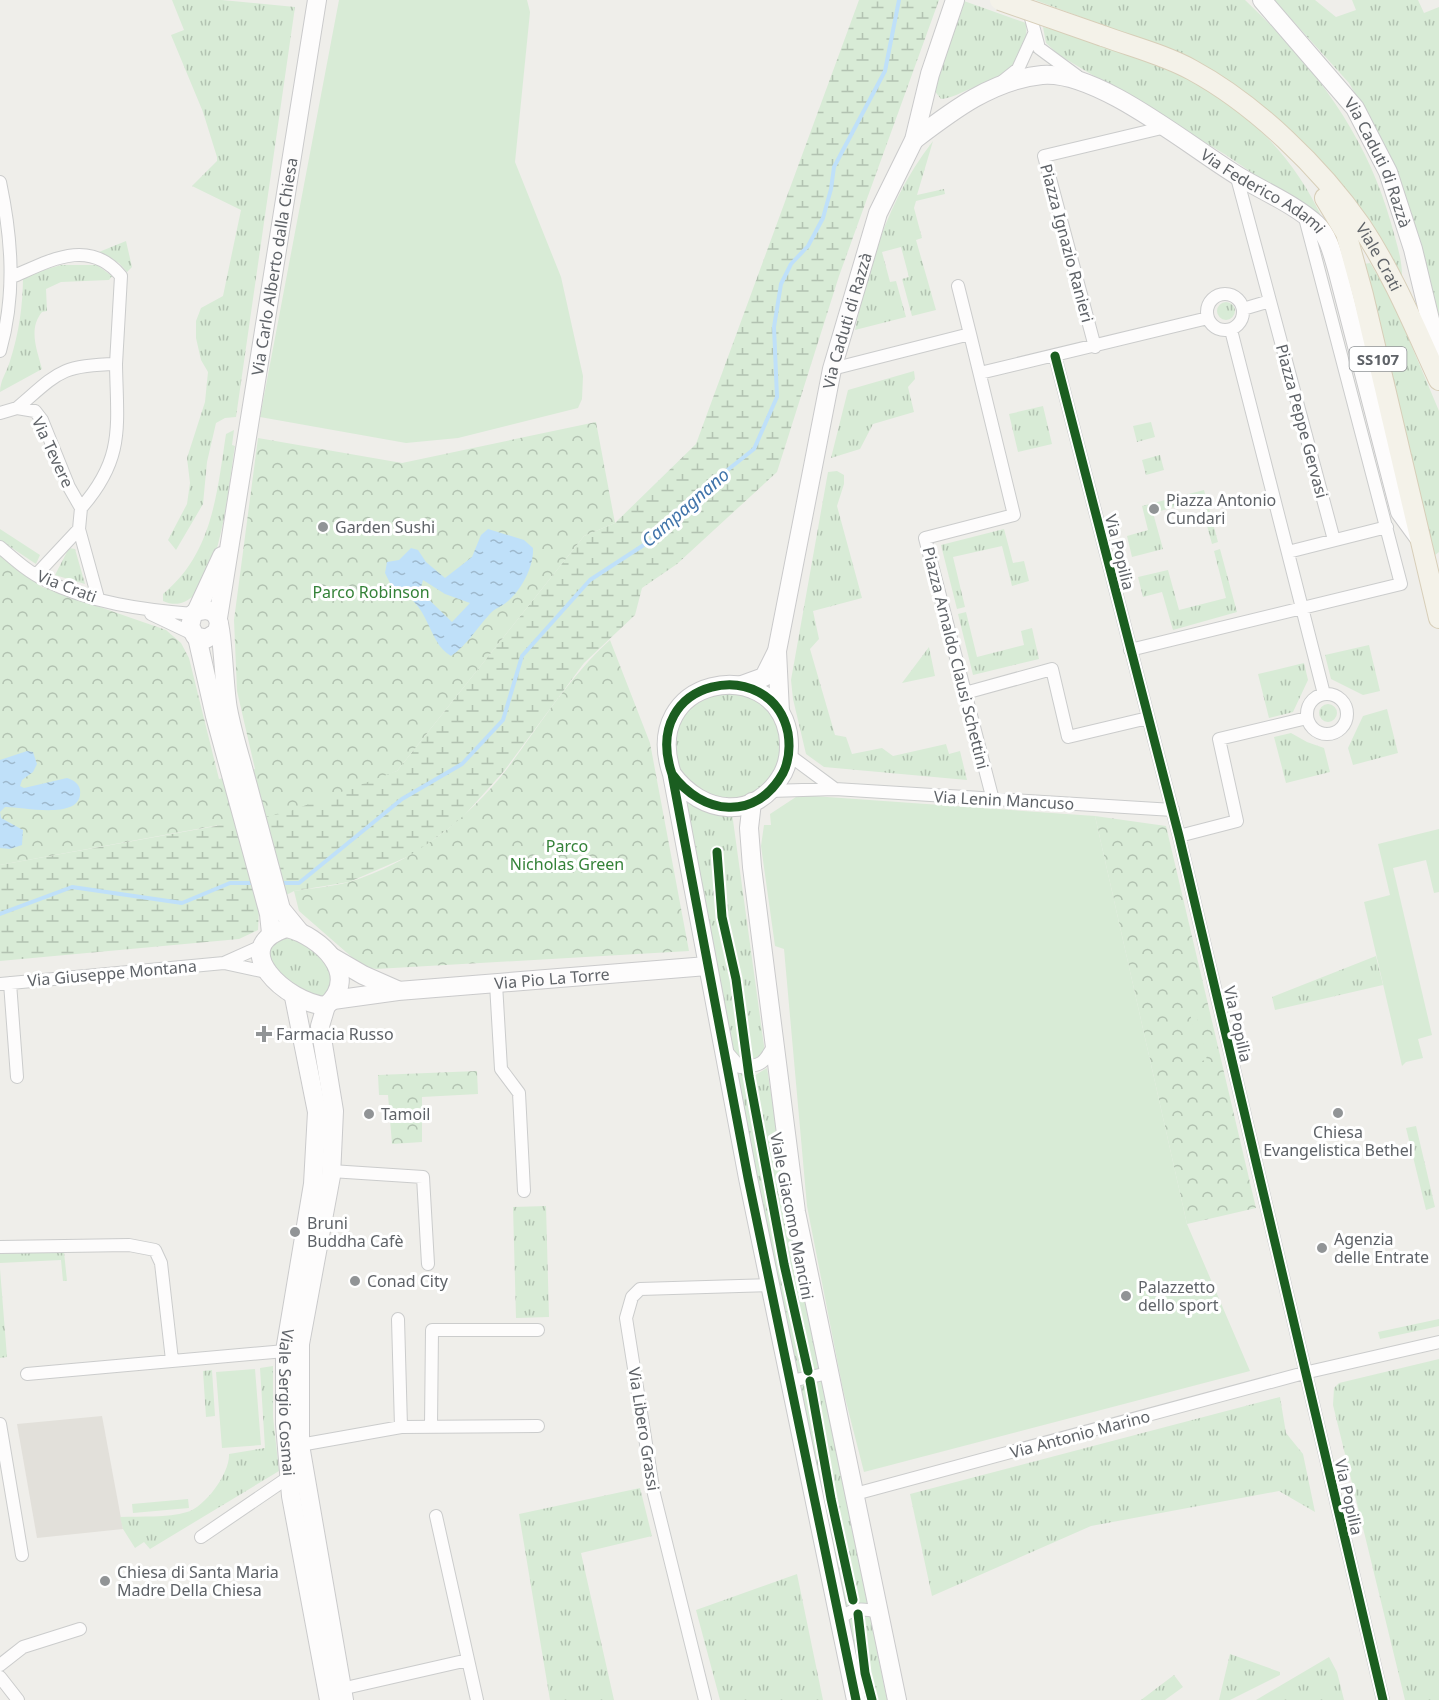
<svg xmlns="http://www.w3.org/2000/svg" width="1439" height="1700" font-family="'Noto Sans',sans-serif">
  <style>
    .education { fill: #e2e0da }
    .grass { fill: url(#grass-tufts) }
    .wetland { fill: url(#wetland-marsh) }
    .park { fill: url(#park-crowns) }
    .garden { fill: #d8ebd6 }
    .water { fill: url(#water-ripples); fill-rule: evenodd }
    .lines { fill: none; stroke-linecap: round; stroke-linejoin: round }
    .stream { stroke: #bfe0f9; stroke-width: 4 }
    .street-casing { stroke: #cbcccc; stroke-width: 14 }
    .secondary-casing { stroke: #cacacb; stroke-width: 20 }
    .primary-casing { stroke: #d7ceb8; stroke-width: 22 }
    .street { stroke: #fdfcfc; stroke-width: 12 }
    .secondary { stroke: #fdfcfc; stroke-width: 18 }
    .primary { stroke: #f4f2e9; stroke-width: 20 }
    .primary-bridge-casing { stroke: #d7ceb8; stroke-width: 22; stroke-linecap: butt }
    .primary-bridge { stroke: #f4f2e9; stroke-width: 20 }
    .cycleway-casing { stroke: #fff; stroke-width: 13 }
    .cycleway { stroke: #1b5e20; stroke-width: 9 }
    .poi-dot { fill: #919496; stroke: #fff; stroke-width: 2 }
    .labels { text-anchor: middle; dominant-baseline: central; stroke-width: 6; stroke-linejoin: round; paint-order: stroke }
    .shield { fill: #fff; stroke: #8f9295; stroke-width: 1.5 }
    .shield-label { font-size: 15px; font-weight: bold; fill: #5f6368 }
    .street-label { font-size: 16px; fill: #5f6368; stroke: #fff }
    .poi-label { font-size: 16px; fill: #5f6368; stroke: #fff; text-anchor: start }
    .park-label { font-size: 16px; fill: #348238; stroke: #fff }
    .water-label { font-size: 18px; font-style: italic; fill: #4174aa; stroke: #fff }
  </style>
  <defs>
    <pattern id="grass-tufts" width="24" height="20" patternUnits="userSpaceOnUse" patternTransform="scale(1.5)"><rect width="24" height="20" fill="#d8ebd6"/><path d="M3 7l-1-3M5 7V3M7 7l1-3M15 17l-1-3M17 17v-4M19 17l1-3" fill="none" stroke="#b2c2b1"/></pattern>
    <pattern id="wetland-marsh" width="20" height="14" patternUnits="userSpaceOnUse" patternTransform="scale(1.5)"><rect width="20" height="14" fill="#d8ebd6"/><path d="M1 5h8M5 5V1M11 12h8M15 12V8" fill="none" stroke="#b2c2b1"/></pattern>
    <pattern id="park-crowns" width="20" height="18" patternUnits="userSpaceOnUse" patternTransform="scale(1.5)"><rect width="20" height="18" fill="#d8ebd6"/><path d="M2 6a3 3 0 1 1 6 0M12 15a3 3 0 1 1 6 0" fill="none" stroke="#b2c2b1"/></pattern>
    <pattern id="water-ripples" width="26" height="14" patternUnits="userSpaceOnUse" patternTransform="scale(1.5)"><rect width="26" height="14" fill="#bfe0f9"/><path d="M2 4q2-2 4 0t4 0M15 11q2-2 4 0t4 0" fill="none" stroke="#9eb9cd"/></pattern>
  </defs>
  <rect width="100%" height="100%" fill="#efeeea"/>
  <path class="education" d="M102,1416L123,1529L37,1538L17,1424Z"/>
  <path class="grass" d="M172,0H222L295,7L236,417L225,418L216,423L207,462L203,504L176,550L168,540L187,504L190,483L187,458L205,402L208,372L201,360L196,338V321L201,308L223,296L241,210L192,186L217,161V157L203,112L171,35L184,30Z
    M1035,0H1245C1312,63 1366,133 1391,223C1396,242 1403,260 1402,281L1293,136L1263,106L1241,90L1171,50Z
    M1274,0H1315L1336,17L1356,10L1352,0H1418L1424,13L1439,7V320L1365,111L1349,83Z
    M964,1L1026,23C1030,63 1004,75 972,88C962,92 952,98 941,99L933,89Z
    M1043,27C1164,57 1270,102 1324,222L1226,155L1059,55L1046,43Z
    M933,141L917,195L944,189L945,194L916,201L914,208L922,238L916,240L936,310L912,316L902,279L909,277L901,247L882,252L890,282L896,281L906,317L855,330C869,262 890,196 933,141Z
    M126,241L132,267L127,272L119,263L99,252Z
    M1370,263L1391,297L1439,411V552L1435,555L1364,264Z
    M61,265H97L112,276L109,280L61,282L46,289L47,311L42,312C28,329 37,350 42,369L0,392C0,380 7,372 10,361C19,333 23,305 23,276Z
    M1217 311a9 9 0 1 1 18 0a9 9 0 1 1-18 0Z
    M914,371L915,379L908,387L914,412L873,424L860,449L831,458L848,390Z
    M1043,406L1052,444L1018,452L1009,414Z
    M1151,422L1155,437L1137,442L1133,426Z
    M234,430L232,445L235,446C229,479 219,626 163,601V594C213,553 217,492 226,434Z
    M1160,455L1164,470L1146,475L1142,460Z
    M837,471L844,475V484L837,506L862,598L813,611L819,639L810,649L835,735L846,737L852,754L882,748L893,756L946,744L949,754L960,751L967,780L824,767L806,754L793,699L791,680L828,472Z
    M1204,490L1218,542L1212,544L1200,500L1153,513L1163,549L1132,557L1127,536L1148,530L1142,506Z
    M0,529L40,555L36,564L0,540Z
    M1004,529L1013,563L1024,561L1029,581L1012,586L1002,546L953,557L965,607L957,609L941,545Z
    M69,548L75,549L85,584L55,575Z
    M1220,549L1237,612L1173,630L1162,592L1143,597L1138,577L1168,570L1179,610L1226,598L1214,551Z
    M966,612L977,657L1024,645L1021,631L1032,628L1039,659L973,675L958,614Z
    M1369,645L1380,691L1363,695L1331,679L1325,655Z
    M929,647L935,676L902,683Z
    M1304,663L1308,680L1293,712L1269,718L1258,674Z
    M673 745a54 54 0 1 1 108 0a54 54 0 1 1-108 0Z
    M1319 713a9 9 0 1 1 18 0a9 9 0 1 1-18 0Z
    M1387,709L1398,753L1353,765L1348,748L1363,716Z
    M1291,733L1307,742L1324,748L1330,772L1286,783L1274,737Z
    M680,795L732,813L765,1053C756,1060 742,1062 733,1056Z
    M287,931L337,969L325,1003L268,970L265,947Z
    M1376,956L1383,985L1275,1010L1272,997Z
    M767,1068L798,1264L887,1700H861L736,1073L754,1076Z
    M1416,1126L1435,1207L1426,1210L1406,1128Z
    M546,1206L549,1317L516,1318L513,1207Z
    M0,1252H64L67,1281H63L61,1260L0,1263Z
    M0,1269L7,1357L0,1358Z
    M1439,1319V1326L1380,1339L1378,1332Z
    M1439,1359V1700H1405L1333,1405L1334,1388L1339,1383Z
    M273,1366V1417L279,1471L150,1549L144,1542L135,1548L123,1529L120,1517C141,1516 167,1518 187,1512C205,1507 230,1473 229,1454L265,1448L260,1368Z
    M212,1370L215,1416L206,1417L203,1371Z
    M1280,1397L1286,1433L1303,1454L1315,1512L1279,1491L1091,1526L932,1596L910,1494Z
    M640,1488L652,1536L581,1553L614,1700H550L519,1514Z
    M797,1574L823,1700H720L696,1610Z
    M1230,1654L1280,1672V1675L1230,1700H1219Z
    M1329,1657L1337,1672L1344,1700H1256Z
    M1174,1675L1183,1687L1165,1700H1141Z"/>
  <path class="wetland" d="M859,0H939L839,276L777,472L677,564L642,588L635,615L584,663L504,771L461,819L416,853L349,882L294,891L259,909L258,930L239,939L0,961V865L216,826L397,771L584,536L615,523L696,444Z"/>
  <path class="park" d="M596,422L615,523L584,536L397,771L285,813L0,865V554L42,587L166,630L181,643L189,658L219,779L255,769L237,691L234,620L258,438L402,463Z
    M610,640L650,743L689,951L376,969L362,966L299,911L294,891C312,888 331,887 349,882C412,863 467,820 507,769C540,725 569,677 610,640Z
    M1095,816L1166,826L1256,1208L1187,1224Z
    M477,1071L478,1094L422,1097V1142L392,1144L388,1095H379L378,1075Z"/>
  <path class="garden" d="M339,0H527L530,12L515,162L561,277L583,376L582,399L578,408L458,438L406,443L260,417Z
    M799,795L1095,816L1187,1224L1250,1371L864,1472L843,1390L807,1206L784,949L775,946L761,846L764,825H771L770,814Z
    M1439,829V892L1434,893L1426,860L1393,868L1432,1035L1418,1039L1423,1058L1406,1062L1402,1066L1364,902L1390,895L1378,844Z
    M1195,1008L1207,1060L1201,1061L1189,1009Z
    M255,1369L261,1445L222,1448L216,1372Z
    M188,1499L189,1508L133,1513L132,1504Z"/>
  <path class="water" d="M488,529L524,540L533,548C534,566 522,589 508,601C502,607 494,608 489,615C476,629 467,645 451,656C425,640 433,604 392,587L385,573L387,562L399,560L411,548L418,550L426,562L445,578L472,557L481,535ZM423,580L445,594L470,603L452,622L420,591Z
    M27,751L33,752L37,764L33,772L22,780L20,786L24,788L67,778C73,780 79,783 80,790C84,822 19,806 5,807L0,812L1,818L23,830L22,845L10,849L0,848V760Z"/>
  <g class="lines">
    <path class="stream" d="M279,883H299L402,799L462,764L503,720L522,656L590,580L656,537L682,506L754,449L777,397L774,327L781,284L791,264L808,246L823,218L831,189L834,167L885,71L899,0
      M0,914L72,887L182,903L230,883H256"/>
    <defs>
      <path id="street" d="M1028,7L1039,48L1077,76
        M1003,81L1018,69L1034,34
        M1236,174L1270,301L1243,309
        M0,182C12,239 16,294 0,351
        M12,277C49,261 89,237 121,276L116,364C60,365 58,373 17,408
        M958,286L970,334
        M1207 312a18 18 0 1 1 36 0a18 18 0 1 1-36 0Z
        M1270,301L1334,540
        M1231,330L1324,694
        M1095,347L1044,156L1166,127
        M1055,356L1179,836L1383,1700
        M832,369L970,334L1014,515L925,538L993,800
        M980,373L1208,318
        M0,413L17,408L35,411L42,420L69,487L81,508L79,529L36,575
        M81,508C125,458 117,426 116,364
        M79,529L98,598
        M0,547C14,559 28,572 45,580C90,603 144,610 193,614
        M1288,552L1387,527
        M151,614L193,634
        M1130,650L1401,584L1304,214
        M965,693L1052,669L1068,737L1148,718
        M1307 714a20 20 0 1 1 40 0a20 20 0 1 1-40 0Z
        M789,755L835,789
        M770,791L835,789L1173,810
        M1179,836L1237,821L1219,739L1307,718
        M224,963L262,946
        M10,983L17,1077
        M0,984L224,963L266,972
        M496,984L501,1069L519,1093L524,1191
        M726,1051L740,1067C762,1066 764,1063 774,1045
        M331,1171L423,1177L428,1264
        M0,1247L129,1245L155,1250L161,1263L172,1360
        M398,1319L401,1427
        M27,1374L285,1351
        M791,1381L829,1373
        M0,1424L22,1555
        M431,1426L432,1330H538
        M300,1445L401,1427L538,1426
        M855,1494L1304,1373L1439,1342
        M436,1516L477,1700
        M201,1537L289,1477
        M839,1620C852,1607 862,1608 879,1612
        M0,1665L23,1647L80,1629
        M0,1677L18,1700
        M341,1689L468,1660
        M705,1700L654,1494L626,1318L632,1297L640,1289L772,1285"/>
      <g id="secondary">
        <path id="s1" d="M1262,0L1355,108L1388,172L1413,249L1439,357"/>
        <path id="s2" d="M914,140C952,111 992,80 1042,75C1098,70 1190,147 1238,176C1263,191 1294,204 1316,224C1329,236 1333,256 1338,273L1400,512L1419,538"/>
        <path d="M196,612L222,556"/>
        <path id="s3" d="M218,618L317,0"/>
        <path d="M219,623L217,632L206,639L195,636L190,626L193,614C201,609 212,608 217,617C223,629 224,689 228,709C232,731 239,753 245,775C257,820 269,865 281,909L299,931"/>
        <path d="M197,637L215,716L269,914L271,933"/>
        <path d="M742,685L764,677L776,653"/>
        <path id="s4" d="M780,712L777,651L832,369L878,213L914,140L930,74L955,0"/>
        <path d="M672,774C702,815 756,822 783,773C789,761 790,746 788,733C772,653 639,677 672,774L748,1178L856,1700"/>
        <path d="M752,802L749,828L752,867L796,1212L897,1700"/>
        <path d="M287,928C320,936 362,975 326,1006C287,1003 225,947 287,928Z"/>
        <path d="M332,957L363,975L397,990"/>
        <path id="s5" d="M294,997L317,1112L313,1184L285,1351V1424L291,1496L329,1700"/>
        <path id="s6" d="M333,1000L398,991L707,966"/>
        <path d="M326,1006L320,1026L334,1111L331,1176L300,1344V1445L344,1700"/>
      </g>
      <g id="primary">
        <path id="s7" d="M1103,36C1133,47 1165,55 1192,70C1255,104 1321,168 1361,226C1393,274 1415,328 1439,380"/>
        <path d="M1325,198L1346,233L1363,295L1439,618"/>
      </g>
    </defs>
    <use href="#street" class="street-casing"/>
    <use href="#secondary" class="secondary-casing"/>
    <use href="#primary" class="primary-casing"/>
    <use href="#street" class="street"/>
    <use href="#secondary" class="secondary"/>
    <use href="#primary" class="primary"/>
    <defs>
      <path id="primary-bridge" d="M1000,0L1103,36"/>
    </defs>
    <use href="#primary-bridge" class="primary-bridge-casing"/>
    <use href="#primary-bridge" class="primary-bridge"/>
    <defs>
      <path id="cycleway" d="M1055,356L1179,836L1383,1700
        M672,774C702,815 756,822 783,773C789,761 790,746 788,733C772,653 639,677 672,774L748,1178L856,1700
        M717,852L722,917L736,979L749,1076L784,1264L808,1371
        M810,1381L831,1499L853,1600
        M858,1614L865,1673L872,1700"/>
    </defs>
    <use href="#cycleway" class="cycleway-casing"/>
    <use href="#cycleway" class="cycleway"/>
  </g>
  <g class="poi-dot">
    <circle cx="1154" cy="509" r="6"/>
    <circle cx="323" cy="527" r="6"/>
    <path d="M261 1025h6v6h6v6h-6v6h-6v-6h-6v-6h6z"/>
    <circle cx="1338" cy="1113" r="6"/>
    <circle cx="369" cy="1114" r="6"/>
    <circle cx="295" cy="1232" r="6"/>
    <circle cx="1322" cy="1248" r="6"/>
    <circle cx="355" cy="1281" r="6"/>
    <circle cx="1126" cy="1296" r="6"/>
    <circle cx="105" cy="1581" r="6"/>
  </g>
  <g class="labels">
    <rect class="shield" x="1349.5" y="347" width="57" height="24" rx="4.5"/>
    <g class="shield-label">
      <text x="1378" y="359">SS107</text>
    </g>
    <g class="street-label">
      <text stroke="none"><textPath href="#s1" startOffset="202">Via Caduti di Razzà</textPath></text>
      <text stroke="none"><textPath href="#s2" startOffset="398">Via Federico Adami</textPath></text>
      <text transform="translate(1067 243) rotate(75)">Piazza Ignazio Ranieri</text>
      <text stroke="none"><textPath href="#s7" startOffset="363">Viale Crati</textPath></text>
      <text stroke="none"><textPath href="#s3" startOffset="356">Via Carlo Alberto dalla Chiesa</textPath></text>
      <text stroke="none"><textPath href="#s4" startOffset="399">Via Caduti di Razzà</textPath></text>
      <text transform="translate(1302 421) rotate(75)">Piazza Peppe Gervasi</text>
      <text transform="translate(53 452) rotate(65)">Via Tevere</text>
      <text transform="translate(1120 552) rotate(76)">Via Popilia</text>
      <text transform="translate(67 586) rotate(21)">Via Crati</text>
      <text transform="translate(956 658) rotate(76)">Piazza Arnaldo Clausi Schettini</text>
      <text transform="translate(1004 800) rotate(3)">Via Lenin Mancuso</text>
      <text transform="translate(112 973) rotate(-5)">Via Giuseppe Montana</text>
      <text stroke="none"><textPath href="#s6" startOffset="220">Via Pio La Torre</textPath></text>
      <text transform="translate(1238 1024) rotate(77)">Via Popilia</text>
      <text transform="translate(792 1216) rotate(79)">Viale Giacomo Mancini</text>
      <text stroke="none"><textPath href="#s5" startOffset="410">Viale Sergio Cosmai</textPath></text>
      <text transform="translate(644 1429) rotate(81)">Via Libero Grassi</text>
      <text transform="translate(1080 1434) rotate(-15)">Via Antonio Marino</text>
      <text transform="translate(1349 1497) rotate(77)">Via Popilia</text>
    </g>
    <g class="poi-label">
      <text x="1166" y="500">Piazza Antonio<tspan x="1166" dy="18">Cundari</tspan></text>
      <text x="335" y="527">Garden Sushi</text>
      <text x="276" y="1034">Farmacia Russo</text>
      <text x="381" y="1114">Tamoil</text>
      <text x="1338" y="1132" text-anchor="middle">Chiesa<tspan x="1338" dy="18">Evangelistica Bethel</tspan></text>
      <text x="307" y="1223">Bruni<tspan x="307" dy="18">Buddha Cafè</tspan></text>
      <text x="1334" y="1239">Agenzia<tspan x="1334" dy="18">delle Entrate</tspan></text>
      <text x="367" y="1281">Conad City</text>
      <text x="1138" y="1287">Palazzetto<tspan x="1138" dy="18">dello sport</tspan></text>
      <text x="117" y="1572">Chiesa di Santa Maria<tspan x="117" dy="18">Madre Della Chiesa</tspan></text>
    </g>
    <g class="park-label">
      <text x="371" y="592">Parco Robinson</text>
      <text x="567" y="846">Parco<tspan x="567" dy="18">Nicholas Green</tspan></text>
    </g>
    <g class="water-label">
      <text transform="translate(685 507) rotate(-41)">Campagnano</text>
    </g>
  </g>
</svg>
